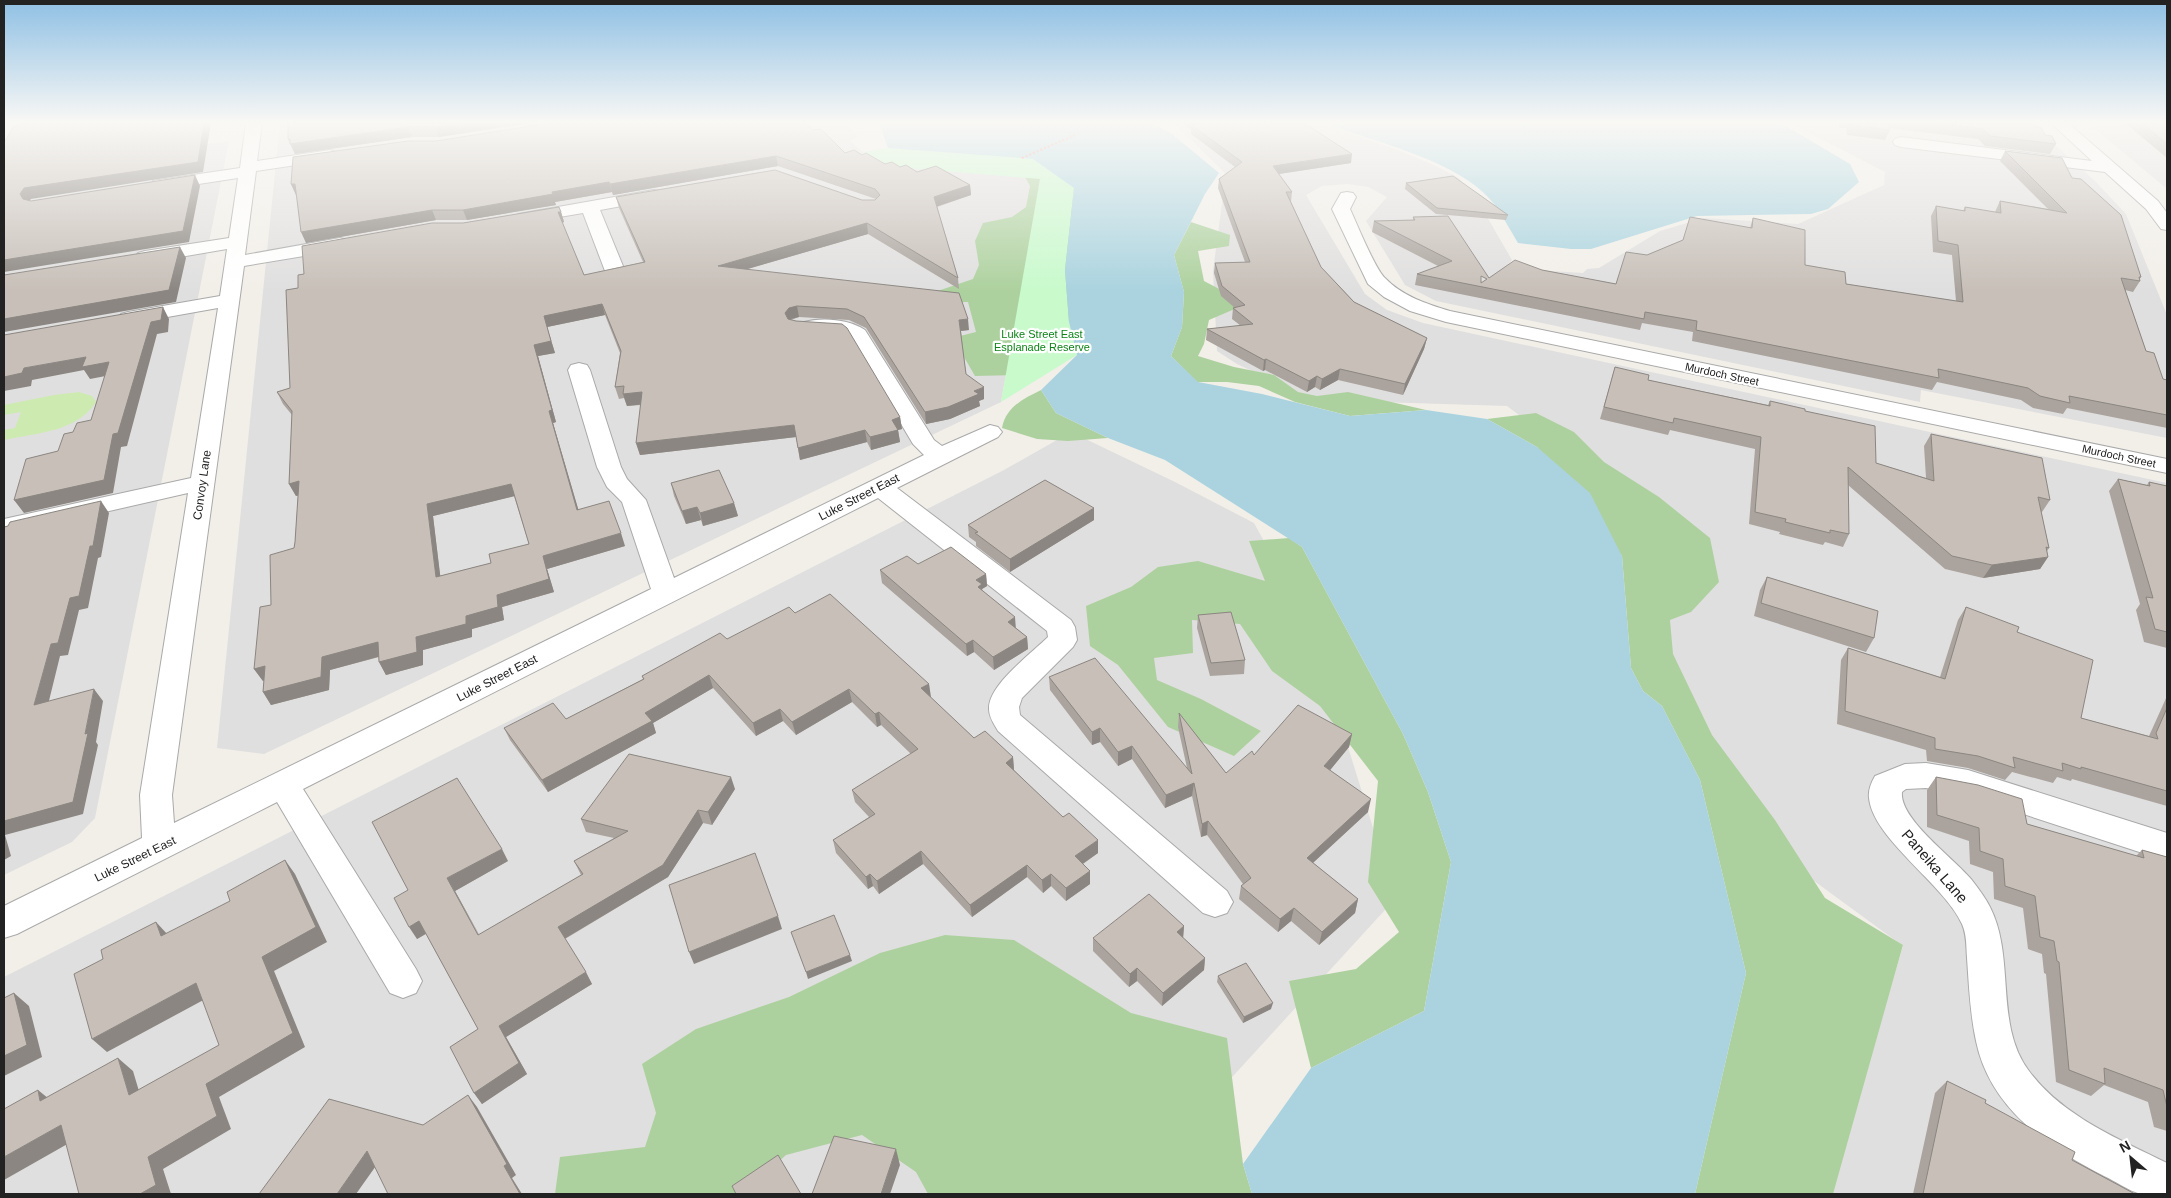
<svg xmlns="http://www.w3.org/2000/svg" width="2171" height="1198" font-family="Helvetica,sans-serif">
  <style>
    .residential { fill: #e0dfdf }
    .grass { fill: #cdebb0 }
    .forest { fill: #add19e }
    .park { fill: #c8facc }
    .water { fill: #aad3df }
    .lines { fill: none; stroke-linecap: round; stroke-linejoin: round }
    .minor-casing { stroke: #a9a9a9; stroke-width: 2 }
    .path { stroke: #fa8072; stroke-width: 2; stroke-dasharray: 2 2; stroke-linecap: butt }
    .minor { fill: #fff; fill-rule: evenodd }
    .wall { fill: #aba49e; fill-rule: evenodd }
    .shaded-wall { fill: #8b8681 }
    .building { fill: #c7bfb8; stroke: #8b8681; fill-rule: evenodd }
    .labels { text-anchor: middle; dominant-baseline: central; stroke-width: 4.5; stroke-linejoin: round; paint-order: stroke }
    .far-park-label { font-size: 11px; fill: #0c8416; stroke: #fff }
    .far-street-label { font-size: 11px; fill: #222; stroke: #fff }
    .street-label { font-size: 12px; fill: #222; stroke: #fff }
    .near-street-label { font-size: 15px; fill: #222; stroke: #fff }
  </style>
  <rect width="100%" height="100%" fill="#f2efe9"/>
  <path class="residential" d="M280,123H854L847,126L859,137L850,141L863,152L1041,179L1001,402L264,754L217,748Z
    M1174,123H1322L1398,150L1436,166L1459,178L1479,203L1512,260L1505,268L1583,273L1587,269L1599,268L1660,231L1704,218L1798,224L1884,185L1885,172L1790,123H2031L2096,182L2126,214L2167,315V438L1921,390L1920,402L1436,301L1405,285L1366,221L1387,197L1368,187L1347,184L1322,186L1306,195L1365,294L1387,310L1423,323L2167,483V1194H1830L1903,946L1795,867L1628,604L1677,534L1507,406L1315,400L1237,364L1217,351L1213,271L1226,174Z
    M2088,123H2167V189Z
    M229,141L95,818L72,842L4,875V174Z
    M1071,432L1175,482L1254,523L1311,627L1395,899L1137,1181L1143,1194H4V977L1004,470Z"/>
  <path class="grass" d="M79,392L92,396L96,402C77,432 36,433 4,440V430L15,428L21,412L4,415V405L54,395Z"/>
  <path class="forest" d="M1020,168L1074,188L1069,322L1022,375L975,376L964,357L953,348L948,339L976,332L968,302L930,303L926,295L973,279L979,265L975,241L983,223L1012,217L1026,207L1030,186Z
    M1191,222L1230,235L1229,246L1198,251L1204,281L1227,293L1237,308L1209,320L1204,344L1198,356L1234,367L1274,375L1298,392L1317,396L1348,392L1426,410L1350,416L1295,402L1259,386L1227,382H1197L1171,356L1182,327L1184,292L1174,255Z
    M1041,390L1056,413L1108,438L1068,441L1037,439L1002,428C1006,407 1023,399 1041,390Z
    M1536,413L1574,432L1604,462L1659,497L1710,538L1719,582L1691,612L1670,620L1673,654L1712,735L1775,820L1825,898L1903,945L1833,1194H1695L1746,973L1700,780L1662,706L1643,691L1631,668L1622,556L1537,447L1487,419Z
    M1289,538L1302,547L1403,734L1428,792L1451,862L1424,1011L1311,1068L1289,981L1356,969L1399,932L1368,882L1378,781L1320,706L1272,671L1240,624L1192,620L1193,653L1154,658L1157,680L1201,699L1261,731L1234,756L1168,727L1118,665L1090,646L1086,606L1131,587L1158,567L1198,561L1265,581L1249,541Z
    M945,935L1014,940L1131,1013L1227,1038L1243,1164L1252,1194H928L916,1172L862,1135L786,1155L743,1194H555L560,1157L645,1147L656,1113L642,1064L696,1029L789,997L880,953Z"/>
  <path class="park" d="M888,148L1033,159L1074,188L1065,270L1069,322L1077,355L1001,402L1040,179L884,166L863,152Z"/>
  <path class="water" d="M879,123H1151L1171,133L1219,173L1205,194L1174,255L1184,292L1182,327L1171,356L1198,382L1262,394L1350,416L1426,410L1487,419L1537,447L1590,493L1622,556L1631,668L1643,691L1662,706L1700,780L1746,973L1695,1194H1252L1243,1164L1311,1068L1424,1011L1451,862L1428,792L1403,734L1302,547L1165,460L1108,438L1056,413L1041,390L1077,355L1069,322L1065,270L1074,188L1033,159L888,148Z
    M1324,123H1781L1850,164L1859,182L1828,209L1811,214L1697,216L1591,249H1571L1518,243C1510,230 1503,216 1494,204C1462,161 1374,142 1324,123Z"/>
  <g class="lines">
    <defs>
      <path id="minor" d="M246,123H262L257,161L330,150L336,152L338,155L336,158L330,160L256,171L245,255L340,238L347,240L349,244L347,248L340,250L244,266L172,795L174,823L651,589L622,502L607,487L597,467L568,370L571,365L579,363L587,365L590,370L621,467L627,479L646,500L674,578L924,455L913,444L850,338C837,329 818,334 804,330L801,326L804,322C822,317 849,319 865,330L934,440L942,446L990,425L998,427L1002,432L998,437L897,488L1071,620L1075,627L1077,640L1073,647L1022,698L1019,707L1020,715L1227,891L1233,902L1227,913L1215,917L1203,913L998,731C994,724 989,717 989,709C988,685 1032,653 1048,637L1047,631L878,498L303,789L416,969L422,981L416,993L403,998L390,993L277,802L17,934L4,938V906L142,838L140,795L188,493L4,535V519L191,478L218,308L128,324L121,322L118,318L121,314L128,312L220,296L227,249L145,263L138,261L136,257L138,253L145,251L229,238L238,178L159,190L153,189L151,185L153,181L159,180L240,168Z
        M2051,123H2068L2158,201L2167,213V230L2161,229L2146,209L2105,172L1901,147L1895,145L1893,142L1895,139L1901,137L2092,161Z
        M654,190L660,191L663,195L660,199L600,210L625,271L622,275L615,277L608,275L605,271L583,213L524,223L518,222L515,218L518,214L524,213Z
        M1347,192L1353,193L1356,197L1350,209C1357,224 1375,269 1385,278C1402,296 1427,304 1450,311L2167,459V473L1446,322L1410,311L1384,297L1368,284L1332,209L1341,193Z
        M1926,763L1968,770L2167,833V861L1968,796L1926,788L1906,789L1902,792C1899,819 1954,858 1971,879C1978,888 1985,897 1990,907C2016,958 1994,1025 2029,1071C2062,1116 2119,1139 2167,1163V1194C2159,1194 2149,1196 2141,1194C2129,1191 2115,1181 2104,1176C2046,1146 1990,1108 1976,1041C1970,1014 1969,986 1967,958C1966,947 1967,935 1962,924C1944,884 1873,839 1869,798C1868,790 1871,783 1875,776L1905,764Z"/>
    </defs>
    <use href="#minor" class="minor-casing"/>
    <path class="path" d="M1022,158L1075,135"/>
    <use href="#minor" class="minor"/>
  </g>
  <path class="wall" d="M288,123H530L439,137H412L295,154L288,139Z
    M1183,123H1304L1351,163L1279,174L1292,192L1291,202L1321,267L1354,302L1427,338L1424,349L1403,395L1338,380L1320,390L1315,387L1307,392L1265,370L1263,371L1206,340L1207,329L1241,326L1232,319L1233,308H1235L1221,296L1214,273L1215,263L1245,262L1218,188L1219,179L1235,167L1191,134V130Z
    M1838,123H2034L2036,127L2045,135L2056,144L2050,154L1985,146L1978,139L1889,128L1890,130L1885,140L1847,135L1846,128H1839Z
    M2125,123H2167V158Z
    M549,124L862,155L885,164L970,185L971,195L937,207L958,278L959,289L868,234L747,269L969,330L961,331L966,374L984,399L979,401L980,406L950,419L926,424L866,328L849,320L799,317L791,320L900,417L902,429L898,430L900,442L871,450L867,442L800,460L796,437L640,455L636,443L641,405L627,406L624,398L619,399L615,387L620,353L605,315L547,327L555,353L538,356L556,422L553,423L578,509L625,546L547,569L554,592L502,607L504,620L472,629V637L423,650V665L386,675L379,662V657L330,670L329,690L271,705L263,692L264,681H263L254,669L271,605L294,548L295,542L298,495L296,496L289,484L292,415L283,404L277,392L290,388L298,288L304,274L463,223L561,212L564,222L562,223L584,275L643,262L619,208L616,197L862,200H875L876,199L778,166L613,195L612,192L555,202L556,205L467,220H436L306,243L296,195L291,184L436,141ZM514,496L529,544L491,563L440,576L433,516Z
    M2005,151L2072,178L2141,277L2139,280L2140,281L2133,292L2125,290L2146,351L2163,379L2167,380V428L2067,408L2063,414L2033,408L2021,400L1937,382L1932,390L1692,341L1693,332L1642,323L1640,330L1415,285L1417,274L1438,266L1372,232L1374,221L1413,220V217L1489,278L1542,270L1616,284L1647,255L1683,240L1690,217L1750,228L1753,218L1805,265L1846,284L1956,301L1952,255L1933,252L1931,216L1936,206L1963,211L1965,207L1995,212L2000,201L2048,209L2000,161ZM1481,276L1487,279L1482,283L1481,281Z
    M1406,183L1508,215L1506,220L1436,214L1405,189Z
    M1615,367L1648,380L1768,405L1770,401L1805,411L1876,463L1926,478L1924,446L1931,434L2050,500L2042,512H2041L2049,548L2047,551L2048,557L2040,569L1983,578L1945,569L1848,485L1849,534L1843,547L1825,542L1823,545L1779,534L1780,532L1749,524L1755,449L1670,430L1668,435L1600,419Z
    M2118,479L2147,485L2149,482L2167,486V648L2144,642L2136,610L2140,604L2109,491Z
    M671,483L734,503L738,516L703,526L701,520L686,524L674,496Z
    M1094,508V520L1010,572L976,546V542L969,537L968,525Z
    M918,564L986,574L987,586L982,589L983,591L1016,628L1027,637L1028,649L994,670L974,652L967,656L882,583L880,570Z
    M1767,577L1874,638L1866,652L1754,616L1760,590Z
    M1966,607L2017,632L2081,718L2149,736L2167,696V806L2072,779L2071,781L2057,777L2053,783L2012,772L2005,780L1968,768L1927,761L1926,750L1837,724L1841,660L1848,648L1940,677L1958,620Z
    M795,613L929,684L930,697L974,738L1013,757L1014,770L1098,853L1083,864L1090,871V884L1066,901L1051,886L1043,893L1027,877L972,917L923,864L879,894L873,886L868,889L836,853L833,840L869,817L855,802L852,790L911,754L881,725L877,727L852,702L796,735L783,721L756,736L713,688L653,723L656,733L548,792L510,740L504,728L566,719L643,679L642,676L727,639Z
    M1198,615L1245,660L1244,674L1210,676L1197,628Z
    M1049,677L1187,768L1178,727L1179,713L1226,773L1254,755L1352,734L1349,747L1330,770L1368,812L1313,863L1358,899L1355,913L1319,945L1291,921L1278,932L1239,899L1241,886L1243,884L1207,835L1201,837L1192,796L1165,808L1132,759L1118,766L1100,742L1092,745L1050,690Z
    M1936,777L2027,824L2136,856L2142,850L2167,857V1131L2154,1127L2148,1102L2104,1085L2091,1096L2056,1082L2046,974L2044,973L2042,954L2028,949L2023,908L1994,899L1993,872L1970,864L1969,841L1927,827V790Z
    M735,789L712,825L703,823L668,877L565,939L592,984L506,1037L527,1074L482,1104L474,1093L478,1029L426,934L417,939L408,890L508,861L455,891L479,935L581,875L574,861L614,838L586,832L581,819Z
    M1184,926L1183,938L1205,958L1204,970L1162,1006L1137,981L1129,987L1093,951V938Z
    M1218,976L1271,1009L1243,1023L1217,982Z
    M1947,1081L1985,1103L2072,1160L2135,1194H1913L1935,1093Z"/>
  <path class="shaded-wall" d="M204,123H211L203,172L31,199L26,205L20,194L24,188Z
    M462,123H530L439,137L435,127Z
    M408,127L412,137L295,154L288,139Z
    M1352,154L1351,163L1272,175L1273,166Z
    M776,156L778,166L613,195L610,184Z
    M195,175L200,186L189,242L4,272V260Z
    M609,182L612,192L555,202L556,205L467,220L463,210L552,192Z
    M291,184H295L299,194L296,195Z
    M970,185L971,195L935,207L934,197Z
    M432,210L436,220L306,243L301,232Z
    M558,212H561L564,222L561,223Z
    M867,223L868,234L720,277L718,266Z
    M180,247L186,258L176,302L4,332V319Z
    M602,304L605,315L547,327L555,353L538,356L556,422L553,423L582,522L577,510L549,411L534,345L544,316Z
    M797,306L799,317L791,319L788,324L785,313L789,308Z
    M163,307L169,319L168,332L157,334L127,446L121,447L113,493L24,513L14,500L113,434L151,322Z
    M968,319L969,330L960,331L959,320Z
    M1427,338L1424,349L1403,395L1405,384Z
    M86,357L109,362L116,374L90,379L84,370L32,380L31,386L4,391V377L24,368Z
    M1266,359L1265,370L1263,371L1264,360Z
    M1340,369L1338,380L1320,390L1322,379Z
    M1317,376L1315,387L1307,392L1309,381Z
    M984,387V399L979,401L980,406L950,419L926,424L925,412Z
    M642,392L645,404L627,406L623,394Z
    M900,417L902,429L898,430L900,442L871,450L870,437L892,420Z
    M794,425L796,437L640,455L636,443Z
    M865,430L867,442L800,460L798,448Z
    M299,481L306,494L296,496L289,484Z
    M511,484L515,496L433,516L442,590L436,577L427,504Z
    M101,501L109,513L101,557L98,558L88,608L79,610L68,655L60,656L45,717L34,705L51,644L90,546Z
    M734,503L738,516L703,526L700,513Z
    M697,507L701,520L686,524L682,511Z
    M1094,508V520L1010,572V559Z
    M621,533L625,546L547,569L554,592L502,607L504,620L472,629V637L423,650V665L386,675L379,662L416,637L466,616L497,595L543,556Z
    M2048,557L2040,569L1983,578L1992,565Z
    M986,574L987,586L982,589L983,597L979,599L976,580Z
    M1015,617L1016,630L1008,622Z
    M1027,637L1028,649L994,670L993,657Z
    M973,640L974,652L967,656L966,644Z
    M378,642L385,655L330,670L329,690L271,705L263,692L322,657Z
    M265,666L274,678L263,681L254,669Z
    M709,675L713,688L653,723L656,733L548,792L542,780L645,713Z
    M929,684L931,697L923,701L921,688Z
    M94,689L103,701L96,742L98,745L83,814L5,835L11,856L4,860V821L85,734Z
    M849,689L852,702L796,735L792,722Z
    M780,709L783,721L756,736L753,723Z
    M879,712L881,725L877,727L875,714Z
    M1100,728V742L1092,745V732Z
    M1352,734L1349,747L1322,780L1324,766Z
    M1132,746V759L1118,766V752Z
    M1013,757L1014,770L1006,775V763Z
    M731,777L735,789L712,825L708,812Z
    M1194,783L1192,796L1165,808L1166,795Z
    M1371,799L1368,812L1304,871L1307,858Z
    M698,810L703,823L668,877L564,939L558,927Z
    M1208,821L1207,835L1201,837L1202,824Z
    M1098,840V853L1075,869V856Z
    M502,849L508,861L455,891L486,947L447,878Z
    M921,851L923,864L879,894L877,881Z
    M285,860L295,874L327,942L274,971L305,1047L219,1097L231,1129L163,1169L171,1194H140L148,1157L206,1084L262,957Z
    M1027,865V877L972,917L970,905Z
    M1090,871V884L1066,901V888Z
    M870,874L873,886L868,889L866,877Z
    M1051,874V886L1043,893L1042,880Z
    M1358,899L1355,913L1319,945L1322,932Z
    M1294,908L1291,921L1278,932L1280,919Z
    M778,916L782,929L694,964L689,952Z
    M419,921L427,933L417,939L409,927Z
    M156,922L169,936H161Z
    M1184,926L1183,939L1177,932Z
    M850,955L852,961L808,979L806,972Z
    M1205,958L1204,970L1162,1006L1163,993Z
    M1137,968V981L1129,987L1130,974Z
    M586,972L592,984L506,1037L527,1074L482,1104L474,1093L499,1026Z
    M196,983L209,997L107,1052L92,1039Z
    M14,993L29,1006L42,1057L4,1076V1056Z
    M1273,1003L1271,1009L1243,1023L1244,1017Z
    M118,1058L133,1071L144,1108L129,1095Z
    M38,1090L54,1103L40,1101Z
    M468,1095L477,1107L516,1175L512,1178L522,1194H520L504,1166Z
    M61,1125L78,1138L4,1180V1157Z
    M896,1149L900,1165L890,1194H881Z
    M367,1151L378,1163L356,1194H337Z"/>
  <path class="building" d="M19,123H204L198,162L24,188L20,194L23,199L31,201L195,175L183,231L4,260V141H5L13,127L18,126Z
    M288,123H462L435,127H408L290,144V139H288Z
    M550,123H805L813,130L821,129L845,153L854,150L862,155L866,153L885,164L892,162L900,167L906,165L917,172L936,166L970,185L934,197L958,278L867,223L718,266L959,293L968,319L959,320L966,374L984,387L974,391L979,394L948,407L925,412L864,317L847,309L797,306L789,308L785,313L788,319L796,321L842,324L847,328L900,417L892,420L898,430L870,437L865,430L798,448L794,425L636,443L642,392L623,394L624,386L615,387L621,351L602,304L544,316L551,341L534,345L552,410L549,411L577,510L609,501L621,533L543,556L549,579L497,595L498,607L466,616V624L416,637L417,652L379,662L378,642L322,657L321,677L263,692L265,666L254,669L260,607L271,605L270,555L294,548L295,542L299,481L289,484L292,411L277,392L290,388L286,290L298,288V275L304,274L302,246L432,223H463L559,207L561,212H558L584,275L645,262L616,197L775,170L862,200H875L880,195L875,189L776,156L610,184L609,182L552,192L553,194L463,210H432L301,232L295,184H291L293,157L408,141H436ZM511,484L529,544L489,554L491,563L436,577L427,504Z
    M1195,123H1304L1352,154L1273,166L1292,192H1286L1321,267L1354,302L1427,338L1405,384L1340,369L1322,379L1317,376L1309,381L1266,359L1264,360L1207,329L1253,324L1233,308L1245,305L1222,286L1215,263L1250,262L1219,179L1242,162L1191,125L1195,124Z
    M1851,123H1888L1890,130L1851,125Z
    M1938,123H2034L2036,127H2041L2045,135L2052,136L2056,144L1990,136L1983,129Z
    M2142,123H2167V144Z
    M2005,151L2062,158L2072,178L2081,179L2121,215L2141,277H2139L2140,281L2121,278L2146,351L2154,353L2163,379L2167,380V415L2069,396L2070,403L2040,396L2028,388L1938,369L1939,378L1696,330L1697,321L1645,312L1644,319L1417,274L1452,261L1374,221L1415,220L1413,217L1448,216L1489,278L1515,260L1542,270L1616,284L1626,252L1647,255L1683,240L1690,217L1752,228L1753,218L1805,230V265L1845,272L1846,284L1963,302L1958,245L1938,241L1936,206L1965,211V207L2001,213L2000,201L2067,213ZM1481,276L1487,279L1481,283Z
    M1453,176L1508,215L1437,208L1406,183Z
    M180,247L169,290L4,319V275Z
    M163,307L161,320L151,322L118,433L113,434L104,480L14,500L26,459L58,451L64,434L73,432L77,423L91,420L109,362L82,367L86,357L24,368L22,373L4,377V335Z
    M1615,367L1649,375L1648,380L1770,406V401L1805,409V411L1875,426L1876,463L1934,481L1931,434L2042,458L2050,500L2038,497L2049,548L2046,547L2048,557L1992,565L1952,556L1848,467L1849,534L1830,530V533L1785,522L1786,519L1755,512L1761,437L1674,418L1673,423L1604,407Z
    M719,470L734,503L700,513L697,507L682,511L671,483Z
    M2118,479L2150,486L2149,482L2167,486V632L2155,629L2146,597L2153,598Z
    M1045,480L1094,508L1010,559L975,533L978,532L968,525Z
    M101,501L93,546H90L79,596L70,598L58,643L51,644L34,705L94,689L85,734L88,733L73,802L4,821V527L8,526L10,522Z
    M951,547L986,574L976,580L982,584L978,587L1015,617L1008,622L1027,637L993,657L973,640L966,644L880,570L907,556L918,564Z
    M1767,577L1878,611L1874,638L1761,603Z
    M830,594L929,684L921,688L974,738L985,731L1013,757L1006,763L1063,817L1069,813L1098,840L1075,856L1090,871L1066,888L1051,874L1042,880L1027,865L970,905L921,851L877,881L870,874L866,877L833,840L875,814L852,790L918,749L879,712L875,714L849,689L792,722L780,709L753,723L709,675L645,713L652,721L542,780L504,728L553,703L566,719L644,679L642,676L720,633L727,639L789,607L795,613Z
    M1966,607L2019,627L2017,632L2093,660L2081,718L2158,739L2156,733L2167,708V791L2081,767V769L2062,763L2063,771L2013,757L2015,768L1978,756L1935,749V738L1845,711L1848,648L1945,679Z
    M1231,612L1245,660L1211,663L1198,615Z
    M1095,658L1192,774L1179,713L1226,773L1252,751L1254,755L1298,705L1352,734L1324,766L1371,799L1307,858L1358,899L1322,932L1294,908L1280,919L1241,886L1251,878L1208,821L1202,824L1194,783L1166,795L1132,746L1118,752L1100,728L1092,732L1049,677Z
    M629,754L731,777L708,812L698,810L663,865L558,927L586,972L499,1026L519,1063L474,1093L450,1047L478,1029L419,921L409,927L394,898L408,890L372,822L457,778L502,849L447,878L478,935L583,874L574,861L628,831L581,819Z
    M1936,777L1978,785L2022,799L2027,824L2144,858L2142,850L2167,857V1107L2163,1090L2104,1068L2105,1084L2069,1070L2059,962L2057,961L2054,941L2040,937L2035,896L2005,886L2003,859L1980,851L1979,828L1937,815Z
    M755,853L778,916L689,952L669,885Z
    M285,860L316,927L262,957L293,1033L206,1084L217,1116L148,1157L156,1185L140,1194H79L61,1125L4,1157V1109L38,1090L40,1101L118,1058L129,1095L219,1045L196,983L92,1039L74,974L103,959L101,950L156,922L161,936L230,901L227,892Z
    M1149,894L1184,926L1177,932L1205,958L1163,993L1137,968L1130,974L1093,938Z
    M834,915L850,955L806,972L791,932Z
    M1246,963L1273,1003L1244,1017L1218,976Z
    M14,993L27,1045L4,1056V998Z
    M1947,1081L1986,1100L1985,1103L2075,1152L2072,1160L2135,1194H1923Z
    M468,1095L507,1164L504,1166L520,1194H388L367,1151L337,1194H259L329,1099L423,1125Z
    M834,1136L896,1149L881,1194H812Z
    M778,1155L801,1194H736L732,1186Z"/>
  <linearGradient id="sky" x2="0" y2="1"><stop stop-color="#8fc0e4"/><stop offset="0.42" stop-color="#f9f8f5"/><stop offset="1" stop-color="#f9f8f5" stop-opacity="0"/></linearGradient>
  <rect width="2171" height="291" fill="url(#sky)"/>
  <g class="labels">
    <g class="far-park-label">
      <text x="1042" y="334">Luke Street East<tspan x="1042" dy="13">Esplanade Reserve</tspan></text>
    </g>
    <g class="far-street-label">
      <text transform="translate(1722 374) rotate(12)">Murdoch Street</text>
      <text transform="translate(2119 456) rotate(12)">Murdoch Street</text>
    </g>
    <g class="street-label">
      <text transform="translate(202 485) rotate(-82)">Convoy Lane</text>
      <text transform="translate(859 497) rotate(-27)">Luke Street East</text>
      <text transform="translate(497 678) rotate(-27)">Luke Street East</text>
      <text transform="translate(135 859) rotate(-26)">Luke Street East</text>
    </g>
    <g class="near-street-label">
      <text transform="translate(1935 866) rotate(49)">Paneika Lane</text>
    </g>
  </g>
  <rect width="2171" height="1198" fill="none" stroke="#222222" stroke-width="10"/>
  <g transform="translate(2131 1158) rotate(332)" stroke="#ffffff" stroke-width="4" paint-order="stroke">
  <path d="M0-4L9 19L0 12L-9 19Z" fill="#222222"/>
  <text y="-8" font-size="14" font-weight="bold" text-anchor="middle" fill="#222222">N</text>
  </g>
</svg>
